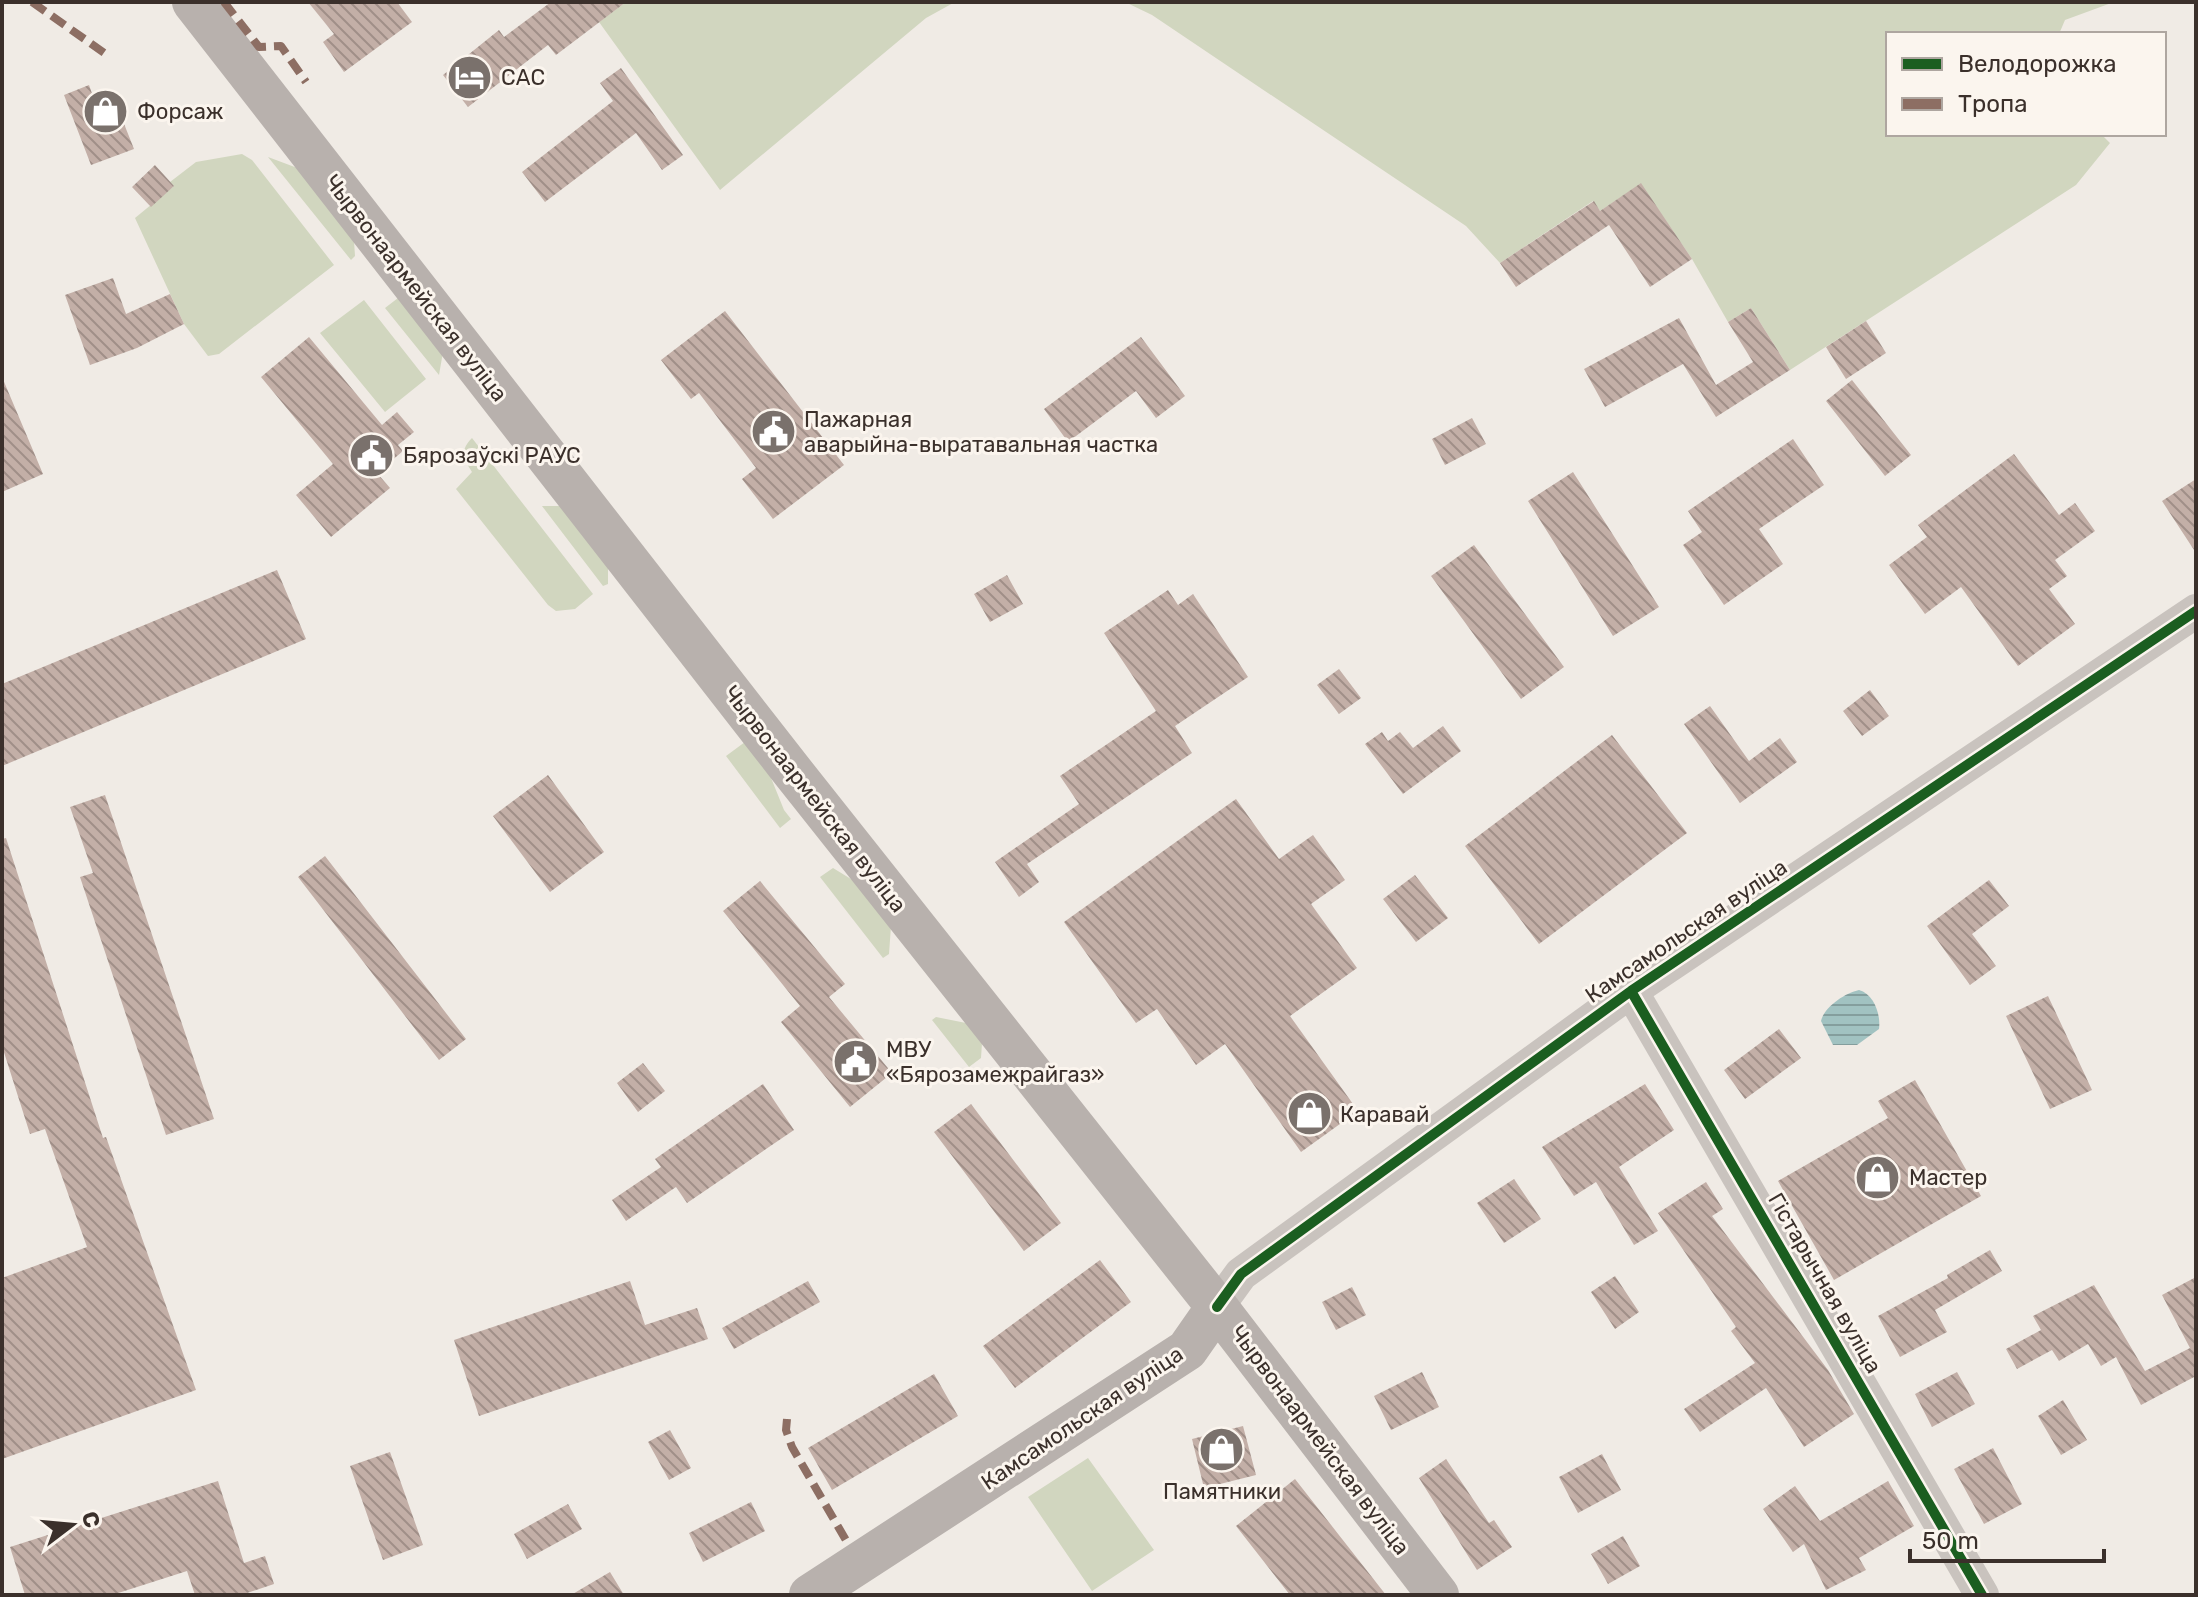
<svg xmlns="http://www.w3.org/2000/svg" width="2198" height="1597" font-family="Rubik,sans-serif">
  <style>
    .grass { fill: #d1d6bf }
    .water { fill: url(#water-rules) }
    .building { fill: url(#building-back-hatch) }
    .lines { fill: none; stroke-linecap: round; stroke-linejoin: round }
    .minor { stroke: #c9c3be; stroke-width: 34 }
    .major { stroke: #b8b1ad; stroke-width: 42 }
    .quiet { stroke: #8d6e63; stroke-width: 8; stroke-dasharray: 16 8; stroke-linecap: butt }
    .cycleway-casing { stroke: #fbf5ee; stroke-width: 15 }
    .cycleway { stroke: #1b5e20; stroke-width: 10 }
    .labels { text-anchor: middle; dominant-baseline: central; stroke-width: 6; stroke-linejoin: round; paint-order: stroke }
    .poi-label { font-size: 22px; fill: #3b302b; stroke: #fbf5ee; text-anchor: start }
    .street-label { font-size: 22px; fill: #3b302b; stroke: #fbf5ee }
  </style>
  <defs>
    <pattern id="water-rules" width="6" height="5" patternUnits="userSpaceOnUse" patternTransform="scale(2)"><rect width="6" height="5" fill="#a1c2c1"/><path d="M0 2.5h6" fill="none" stroke="#849e9d"/></pattern>
    <pattern id="building-back-hatch" width="6" height="6" patternUnits="userSpaceOnUse" patternTransform="scale(2)"><rect width="6" height="6" fill="#c3afa7"/><path d="M-1 5l2 2M0 0l6 6M5-1l2 2" fill="none" stroke="#a08f88"/></pattern>
  </defs>
  <rect width="100%" height="100%" fill="#f0ebe5"/>
  <path class="grass" d="M626,2H955L926,18L720,190L599,22Z
    M1125,2H2114L2065,20L2059,34H1888V134H2101L2110,143L2076,185L1790,370L1751,308L1728,322L1692,259L1641,184L1600,211L1593,201L1500,263L1466,226L1152,15Z
    M242,154L252,160L334,265L219,354L208,356L184,324L135,218L174,186L170,182L196,162Z
    M268,157L300,169L354,241L355,256L351,260Z
    M398,298L443,352L439,375L385,308Z
    M364,300L426,379L385,412L320,333Z
    M472,438L593,594L575,609L556,611L548,605L456,489L472,472C463,458 460,450 472,438Z
    M542,506H565L608,561V584L603,586Z
    M745,742L767,768L784,810L791,819L780,828L726,756Z
    M833,868L864,887L891,926L889,954L883,958L820,877Z
    M936,1017L966,1023L982,1043L981,1058L969,1067L932,1020Z
    M1088,1458L1154,1550L1092,1591L1028,1497Z"/>
  <path class="water" d="M1859,990C1874,994 1881,1015 1879,1029L1857,1045H1833L1821,1021C1824,1007 1845,993 1859,990Z"/>
  <path class="building" d="M308,2H397L412,22L344,72L323,42L334,34Z
    M551,2H626L556,55L548,45L468,107L443,75L499,30L504,37Z
    M621,68L683,155L662,170L636,133L545,202L522,172L613,101L600,83Z
    M89,85L95,102L113,96L134,149L91,165L64,95Z
    M155,165L174,186L151,207L132,187Z
    M1641,183L1692,259L1650,287L1609,225L1516,287L1500,263L1594,201L1600,211Z
    M113,278L126,314L170,294L184,324L137,348L90,365L65,295Z
    M1751,308L1790,370L1716,417L1683,364L1605,407L1584,369L1679,318L1716,385L1753,362L1728,322Z
    M725,311L844,465L773,519L742,479L756,468L699,393L691,399L661,360Z
    M1866,321L1886,353L1846,379L1826,347Z
    M309,337L382,425L397,412L414,432L398,445L403,451L377,473L390,488L331,537L296,495L333,464L261,377Z
    M1141,337L1185,396L1156,418L1136,391L1068,442L1044,409Z
    M2,377L43,474L2,492Z
    M1852,380L1911,455L1885,476L1826,401Z
    M1472,418L1486,444L1445,465L1432,439Z
    M1793,439L1824,485L1759,529L1783,564L1724,605L1683,545L1702,532L1688,511Z
    M2014,454L2059,515L2075,503L2095,531L2055,560L2067,576L2049,589L2075,624L2018,666L1961,587L1925,614L1889,565L1927,537L1918,525Z
    M1573,472L1659,607L1613,636L1528,501Z
    M2196,479V553L2162,501Z
    M1474,545L1564,667L1521,699L1431,576Z
    M277,570L306,639L2,766V684Z
    M1007,575L1023,604L990,622L974,594Z
    M1168,590L1178,605L1193,594L1248,677L1175,726L1192,753L1027,864L1039,882L1019,897L995,862L1079,804L1060,776L1156,711L1104,633Z
    M1339,669L1361,698L1339,714L1317,685Z
    M1870,690L1889,716L1862,736L1843,711Z
    M1710,706L1749,761L1780,738L1797,762L1740,803L1684,724Z
    M1443,726L1461,751L1403,794L1365,744L1382,732L1388,741L1400,732L1413,748Z
    M1612,735L1687,833L1539,944L1465,846Z
    M548,775L604,852L550,892L493,816Z
    M105,795L214,1119L166,1135L80,877L93,873L70,807Z
    M1236,799L1279,859L1313,835L1345,880L1311,904L1357,968L1290,1016L1358,1111L1301,1152L1225,1044L1196,1065L1157,1009L1136,1023L1064,922Z
    M6,838L103,1138L106,1137L196,1390L2,1459V1278L87,1247L45,1129L30,1134L2,1046V839Z
    M325,856L466,1039L439,1060L298,877Z
    M1415,875L1448,918L1416,942L1383,899Z
    M1989,880L2009,906L1972,934L1996,966L1970,985L1927,926Z
    M760,881L845,984L829,997L892,1073L850,1107L781,1022L800,1006L723,911Z
    M2048,996L2092,1090L2050,1109L2006,1016Z
    M1779,1029L1801,1058L1745,1099L1724,1070Z
    M643,1063L665,1091L638,1112L617,1083Z
    M1915,1080L1981,1196L1834,1280L1778,1181L1888,1118L1878,1101Z
    M763,1084L794,1130L687,1203L676,1187L626,1221L612,1200L661,1167L655,1159Z
    M1645,1084L1674,1130L1619,1167L1658,1231L1634,1245L1596,1182L1574,1196L1542,1147Z
    M971,1104L1061,1223L1024,1251L934,1132Z
    M1514,1179L1541,1219L1504,1243L1477,1203Z
    M1706,1182L1723,1209L1712,1216L1828,1370L1854,1414L1804,1447L1766,1388L1700,1432L1684,1409L1755,1363L1731,1331L1736,1327L1658,1213Z
    M1990,1250L2002,1271L1935,1310L1947,1332L1900,1357L1878,1316L1948,1278L1947,1275Z
    M1100,1260L1131,1302L1015,1388L983,1346Z
    M1615,1276L1639,1312L1615,1329L1591,1292Z
    M2196,1277V1376L2141,1405L2116,1357L2101,1366L2088,1344L2059,1361L2052,1350L2017,1369L2006,1349L2041,1330L2033,1316L2094,1285L2145,1371L2190,1348L2162,1295Z
    M630,1281L645,1325L697,1308L708,1339L479,1416L454,1340Z
    M808,1281L820,1302L734,1349L722,1328Z
    M1352,1287L1366,1315L1336,1330L1322,1302Z
    M1422,1372L1439,1407L1391,1430L1374,1396Z
    M1957,1372L1975,1404L1932,1427L1915,1394Z
    M934,1374L958,1416L832,1490L808,1448Z
    M2063,1400L2087,1440L2061,1455L2038,1416Z
    M1243,1426L1256,1475L1204,1488L1192,1439Z
    M670,1430L691,1468L669,1480L648,1442Z
    M1993,1448L2022,1504L1984,1524L1954,1469Z
    M390,1452L423,1545L383,1560L350,1466Z
    M1602,1454L1621,1490L1578,1513L1559,1477Z
    M1446,1459L1489,1523L1494,1520L1512,1547L1477,1570L1419,1478Z
    M1295,1479L1386,1595H1290L1236,1526Z
    M218,1481L244,1563L265,1556L274,1584L241,1595H195L187,1571L112,1595H25L10,1547Z
    M1888,1481L1914,1526L1859,1558L1866,1570L1826,1590L1804,1544L1793,1552L1763,1509L1795,1486L1820,1521Z
    M751,1502L765,1531L703,1562L689,1533Z
    M568,1504L582,1529L527,1559L514,1534Z
    M1623,1536L1640,1566L1608,1584L1591,1554Z
    M610,1572L624,1595H571Z"/>
  <g class="lines">
    <path class="minor" d="M1631,991L1982,1595
      M1217,1307L1241,1274L1631,991L2196,611"/>
    <path class="major" d="M193,2L788,766L1217,1307L1438,1595
      M810,1595L1187,1350L1217,1307"/>
    <path class="quiet" d="M32,2L110,57
      M224,2L259,47L281,46L306,82
      M787,1419L786,1430L792,1447L847,1542"/>
    <defs>
      <path id="cycleway" d="M1631,991L1982,1595
        M1217,1307L1241,1274L1631,991L2196,611"/>
    </defs>
    <use href="#cycleway" class="cycleway-casing"/>
    <use href="#cycleway" class="cycleway"/>
  </g>
  <defs>
    <symbol id="hotel-disc" viewBox="-11 -11 22 22"><circle r="9.5" fill="#7a716c" stroke="#fbf5ee"/><path d="M-6-4.5h1.5V1H6V5H4.5V3h-9V5H-6ZM-4 0a1.8 1.8 0 1 1 3.6 0ZM.5 0V-2.5h3Q6-2.5 6 0Z" fill="#fff"/></symbol>
    <symbol id="shop-disc" viewBox="-11 -11 22 22"><circle r="9.5" fill="#7a716c" stroke="#fbf5ee"/><path d="M-5-2.5h2.3a2.7 3.5 0 0 1 5.4 0H5L5.5 6h-11ZM-1.5-2.5h3a1.5 2.3 0 0 0-3 0Z" fill="#fff"/></symbol>
    <symbol id="civic-disc" viewBox="-11 -11 22 22"><circle r="9.5" fill="#7a716c" stroke="#fbf5ee"/><path d="M-.6-6.5H3V-4.5H.6V-3L4-1V1h2V6H-6V1h2V-1L-.6-3ZM-1.2 2.5V6h2.4V2.5Z" fill="#fff"/></symbol>
  </defs>
  <g fill-rule="evenodd">
    <use href="#hotel-disc" x="444" y="52" width="51" height="51"/>
    <use href="#shop-disc" x="80" y="86" width="51" height="51"/>
    <use href="#civic-disc" x="748" y="406" width="51" height="51"/>
    <use href="#civic-disc" x="346" y="430" width="51" height="51"/>
    <use href="#civic-disc" x="830" y="1036" width="51" height="51"/>
    <use href="#shop-disc" x="1284" y="1088" width="51" height="51"/>
    <use href="#shop-disc" x="1852" y="1152" width="51" height="51"/>
    <use href="#shop-disc" x="1196" y="1424" width="51" height="51"/>
  </g>
  <g class="labels">
    <g class="poi-label">
      <text x="501" y="77">САС</text>
      <text x="137" y="111">Форсаж</text>
      <text x="804" y="419">Пажарная<tspan x="804" dy="25">аварыйна-выратавальная частка</tspan></text>
      <text x="403" y="455">Бярозаўскі РАУС</text>
      <text x="886" y="1049">МВУ<tspan x="886" dy="25">«Бярозамежрайгаз»</tspan></text>
      <text x="1340" y="1114">Каравай</text>
      <text x="1909" y="1177">Мастер</text>
      <text x="1222" y="1491" text-anchor="middle">Памятники</text>
    </g>
    <g class="street-label">
      <text transform="translate(416 288) rotate(52)">Чырвонаармейская вуліца</text>
      <text transform="translate(815 799) rotate(52)">Чырвонаармейская вуліца</text>
      <text transform="translate(1686 931) rotate(-34)">Камсамольская вуліца</text>
      <text transform="translate(1825 1283) rotate(60)">Гістарычная вуліца</text>
      <text transform="translate(1082 1418) rotate(-34)">Камсамольская вуліца</text>
      <text transform="translate(1320 1440) rotate(53)">Чырвонаармейская вуліца</text>
    </g>
  </g>
  <rect width="2198" height="1597" fill="none" stroke="#3b302b" stroke-width="8"/>
  <rect x="1886" y="32" width="280" height="104" fill="#fbf5ee" stroke="#aea6a0" stroke-width="2"/>
  <rect x="1902" y="58" width="40" height="12" fill="#1b5e20" stroke="#aea6a0" stroke-width="2"/>
  <text x="1958" y="72" font-size="24" fill="#3b302b">Велодорожка</text>
  <rect x="1902" y="98" width="40" height="12" fill="#8d6e63" stroke="#aea6a0" stroke-width="2"/>
  <text x="1958" y="112" font-size="24" fill="#3b302b">Тропа</text>
  <g transform="translate(72 1525) rotate(74)" stroke="#fbf5ee" stroke-width="6" paint-order="stroke">
  <path d="M0-6L14 30L0 20L-14 30Z" fill="#3b302b"/>
  <text y="-12" font-size="22" font-weight="bold" text-anchor="middle" fill="#3b302b">С</text>
  </g>
  <path d="M1910 1549v12h194v-12" fill="none" stroke="#3b302b" stroke-width="4"/>
  <text x="1922" y="1549" font-size="24" fill="#3b302b" stroke="#fbf5ee" stroke-width="6" paint-order="stroke">50 m</text>
</svg>
